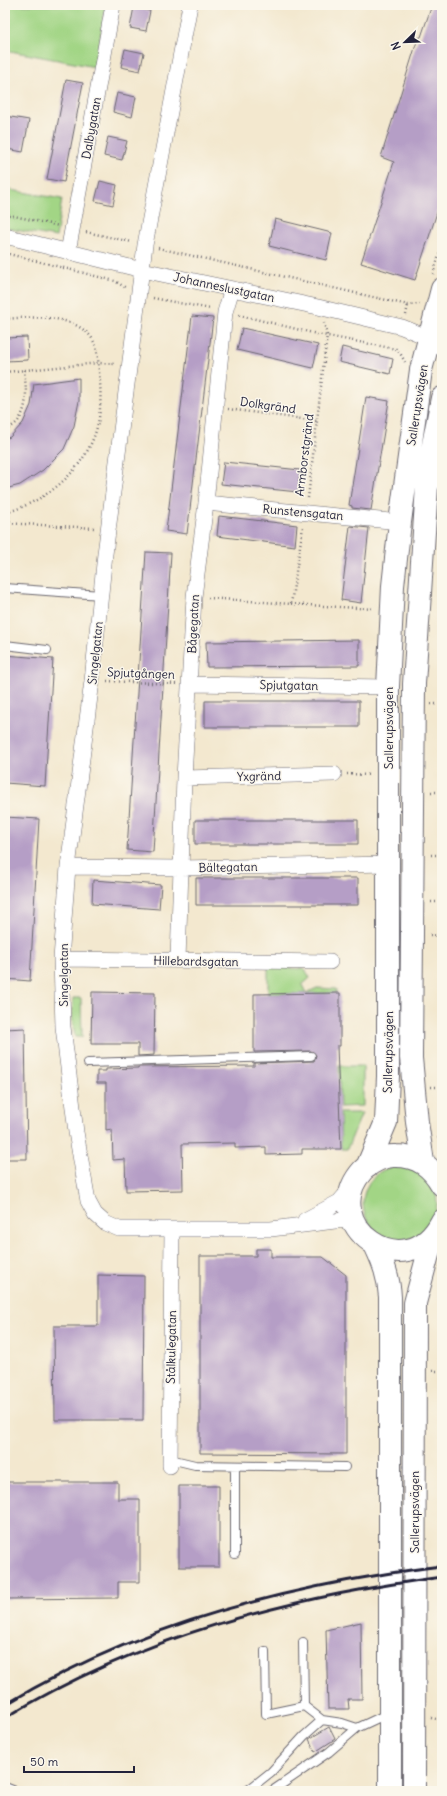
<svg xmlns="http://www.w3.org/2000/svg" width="447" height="1796" font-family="Delius,sans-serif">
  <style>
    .green { fill: #a2d585; stroke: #627c60 }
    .building { fill: #b59ec6 }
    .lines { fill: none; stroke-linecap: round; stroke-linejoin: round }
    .lane-casing { stroke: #6b676f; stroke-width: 10 }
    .street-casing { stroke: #6b676f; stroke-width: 16 }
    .secondary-casing { stroke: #6b676f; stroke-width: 24 }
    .path { stroke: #6b676f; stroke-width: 2.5; stroke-dasharray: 1 3; stroke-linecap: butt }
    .lane { stroke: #fff; stroke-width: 8 }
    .street { stroke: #fff; stroke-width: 15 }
    .secondary { stroke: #fff; stroke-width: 22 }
    .rail { stroke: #22223b; stroke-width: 3 }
    .labels { text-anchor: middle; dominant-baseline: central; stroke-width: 3; stroke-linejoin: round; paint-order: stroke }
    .street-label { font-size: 12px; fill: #22223b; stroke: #fbf7ec }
  </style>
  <rect width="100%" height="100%" fill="#fbf7ec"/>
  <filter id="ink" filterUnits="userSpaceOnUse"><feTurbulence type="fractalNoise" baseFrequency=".025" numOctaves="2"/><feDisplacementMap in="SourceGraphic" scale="8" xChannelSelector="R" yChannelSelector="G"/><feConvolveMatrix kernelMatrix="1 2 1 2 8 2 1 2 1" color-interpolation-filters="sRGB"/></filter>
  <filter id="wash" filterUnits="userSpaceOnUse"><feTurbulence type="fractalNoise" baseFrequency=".012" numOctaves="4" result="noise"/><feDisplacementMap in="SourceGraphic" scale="16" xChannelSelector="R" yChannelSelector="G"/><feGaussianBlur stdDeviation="0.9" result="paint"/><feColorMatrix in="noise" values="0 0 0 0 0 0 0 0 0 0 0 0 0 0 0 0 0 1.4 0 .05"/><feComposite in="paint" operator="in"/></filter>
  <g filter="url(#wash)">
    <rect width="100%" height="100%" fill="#f3e8cf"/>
    <path class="green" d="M5,5H106L95,67L5,50Z
      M5,189L62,199L56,237L5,228Z
      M268,967L305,969L310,978L302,985L306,993L317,988L336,989V993L268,994Z
      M73,998H81L82,1037H75L72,1017Z
      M339,1066H363V1106L340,1107Z
      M340,1113H362L347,1149H341Z
      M363 1203a37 37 0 1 1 74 0a37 37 0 1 1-74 0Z"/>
    <g id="blocks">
      <path class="building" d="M432,5H442V197L415,280L361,263L394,162L381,157L418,38L421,37Z
        M134,7L150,11L146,31L130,28Z
        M125,49L144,53L140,71L121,67Z
        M66,80L83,83L64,182L47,179Z
        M117,93L136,97L132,117L113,112Z
        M5,116L29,120L23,152L7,149L9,137L5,136Z
        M108,137L127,141L122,160L104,156Z
        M100,181L117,185L113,205L95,201Z
        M275,219L332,233L326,260L269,246Z
        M192,316L213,318L187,534L166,531Z
        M242,328L318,345L313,368L237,350Z
        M27,337L28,360L5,361V338Z
        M342,347L393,359L390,374L339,362Z
        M79,378V401L74,426L64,449L43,470L20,485L5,489V439L10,437L23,423L31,405L34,384Z
        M366,397L389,401L371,510L352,508V506L349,505Z
        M224,462L300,470L298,492L221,484Z
        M219,516L297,525L295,546L217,536Z
        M350,526L369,528L361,603L341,600Z
        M146,552L171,553L153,852L127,850Z
        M359,640V666L207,667L206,642Z
        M5,655L53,659L45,786L5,783Z
        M205,701H359V727H205Z
        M5,817L39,819L30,981L5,979Z
        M195,820H358V844H195Z
        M196,878H358V905H196Z
        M93,880L161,885L159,909L92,904Z
        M92,992L155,993L154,1055L138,1056V1044H91Z
        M340,993V1046H337L341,1149H302V1154L266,1155V1147L235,1148V1143L182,1144L183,1190L126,1191L125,1159L113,1160L112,1129L106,1130V1083H97V1071H106V1069L138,1068V1067L254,1066V1063L314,1061L316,1055L311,1051L254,1052V994Z
        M25,1028L27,1159H5V1029Z
        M256,1249H271V1257H323L346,1275V1454L200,1453V1256H256Z
        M98,1275L144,1276L143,1420H55L54,1326H98Z
        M5,1482H118V1499H140V1582H118V1598L5,1599Z
        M179,1486H219V1567H179Z
        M361,1622L362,1699H348L349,1709H328L326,1630Z
        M329,1727L335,1739L315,1752L309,1739Z"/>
    </g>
  </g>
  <g filter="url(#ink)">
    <use href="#blocks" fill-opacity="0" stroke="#6b676f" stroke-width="1"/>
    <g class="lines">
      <defs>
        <path id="lane" d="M5,588L101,595
          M5,645L47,650
          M88,1063L311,1056
          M170,1459L195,1465L345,1467
          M235,1554V1466
          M303,1642L304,1706
          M265,1651L266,1714L304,1706L322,1720L342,1723L357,1728
          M5,1787L15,1791
          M247,1791L271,1772L304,1736L322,1720
          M272,1791L329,1752L357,1728L389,1713"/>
        <path id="street" d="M190,5L145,245L105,554L92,681L68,867L61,959L63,1027L76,1132L88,1201L95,1214L105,1223L119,1229H271L343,1220L356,1227
          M5,236L142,270L318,307L402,327L442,343
          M68,252L113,5
          M206,503L400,522
          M189,684L388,687
          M184,778L334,774
          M68,867L181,868L388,864
          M61,959L330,962
          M178,960L184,778L194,597L206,503L225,312L232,289
          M305,1220L339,1202L353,1186
          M170,1466L172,1229"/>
        <path id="secondary" d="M423,1162L417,1122L411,1058L414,684L428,471L442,398
          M367,1167L386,1122L388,1076V687L393,586L400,522L421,370L442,289
          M442,1185C432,1167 418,1156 396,1156C385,1155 371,1162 363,1170C315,1223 406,1291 442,1221
          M375,1245C383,1262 389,1277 390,1297V1791
          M414,1791L415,1303L433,1236"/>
      </defs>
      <use href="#lane" class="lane-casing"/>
      <use href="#street" class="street-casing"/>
      <use href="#secondary" class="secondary-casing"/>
      <path class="path" d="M5,214L59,226
        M86,232L132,242
        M158,248L408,305L420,304
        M5,253L115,281L126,288
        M433,274L442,246
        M153,298L211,309
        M239,315L317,334L396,349L400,353L405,362
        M406,315L408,305
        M5,319C30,317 64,314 85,331C98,340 98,358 99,372C101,388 101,403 99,418C91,465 51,499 8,512L10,523
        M5,372L99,363L115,364
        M228,409L317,421
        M5,430C9,428 15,425 18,421C29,406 26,387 24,370
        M308,498L327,335L324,323
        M5,523L94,528
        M208,598L291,604L303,527
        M291,604L374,609
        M107,681L176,684
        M431,704H442
        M347,774L371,775
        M431,792H442
        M431,855H442
        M431,902H442
        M430,935L442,936
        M431,1087H442
        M438,1137L442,1143
        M432,1371H442
        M431,1718L442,1720"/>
      <use href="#lane" class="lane"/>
      <use href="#street" class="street"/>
      <use href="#secondary" class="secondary"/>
      <path class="rail" d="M5,1705C119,1635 254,1595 385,1574C404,1571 423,1568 442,1566
        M5,1718C138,1637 289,1597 442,1577"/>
    </g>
  </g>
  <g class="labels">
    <g class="street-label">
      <text transform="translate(91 128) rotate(-80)">Dalbygatan</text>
      <text transform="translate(224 287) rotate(12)">Johanneslustgatan</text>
      <text transform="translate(268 405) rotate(8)">Dolkgränd</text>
      <text transform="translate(417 405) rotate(-81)">Sallerupsvägen</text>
      <text transform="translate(304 455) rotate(-83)">Armborstgränd</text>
      <text transform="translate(303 512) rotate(5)">Runstensgatan</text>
      <text transform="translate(193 624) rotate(-87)">Bågegatan</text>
      <text transform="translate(95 653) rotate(-84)">Singelgatan</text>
      <text transform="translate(141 673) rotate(2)">Spjutgången</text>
      <text transform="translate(289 685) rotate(1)">Spjutgatan</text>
      <text transform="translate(388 728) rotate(-90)">Sallerupsvägen</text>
      <text transform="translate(259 776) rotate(-1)">Yxgränd</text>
      <text transform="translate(228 867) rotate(-1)">Bältegatan</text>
      <text transform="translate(196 961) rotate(1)">Hillebardsgatan</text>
      <text transform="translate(63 975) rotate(-90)">Singelgatan</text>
      <text transform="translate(388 1052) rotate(-89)">Sallerupsvägen</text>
      <text transform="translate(171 1347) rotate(-89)">Stålkulegatan</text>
      <text transform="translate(414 1512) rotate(-90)">Sallerupsvägen</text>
    </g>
  </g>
  <rect width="447" height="1796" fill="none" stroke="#fbf7ec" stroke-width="20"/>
  <g transform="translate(405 42) rotate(247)" stroke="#fbf7ec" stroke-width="3" paint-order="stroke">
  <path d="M0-3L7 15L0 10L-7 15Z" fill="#22223b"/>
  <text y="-6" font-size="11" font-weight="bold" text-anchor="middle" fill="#22223b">N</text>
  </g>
  <path d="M24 1766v6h110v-6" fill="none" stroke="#22223b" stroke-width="2"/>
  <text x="30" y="1766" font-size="12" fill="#22223b" stroke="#fbf7ec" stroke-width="3" paint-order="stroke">50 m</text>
</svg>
